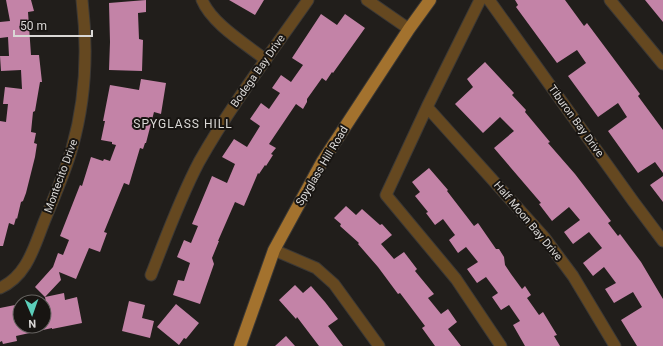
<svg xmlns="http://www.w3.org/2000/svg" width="663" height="346" font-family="Roboto,sans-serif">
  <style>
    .building { fill: #c383a7 }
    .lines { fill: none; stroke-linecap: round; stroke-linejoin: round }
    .minor-casing { stroke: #3b3835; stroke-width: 13 }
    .major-casing { stroke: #3b3835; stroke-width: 14 }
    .minor { stroke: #654820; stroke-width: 11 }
    .major { stroke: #a3722e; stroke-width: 12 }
    .labels { text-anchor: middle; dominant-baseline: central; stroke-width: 4; stroke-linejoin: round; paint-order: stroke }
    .street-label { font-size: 11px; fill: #dad8d6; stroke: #181512 }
    .neighbourhood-label { font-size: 12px; letter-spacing: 1px; fill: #dad8d6; stroke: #181512 }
  </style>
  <rect width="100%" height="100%" fill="#211e1b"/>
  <path class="building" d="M6,0H31L34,11L28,12L31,55H39L42,82H40L35,111L33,112L31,132L36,133L34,143L37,144L35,157L26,193L23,201L21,202L17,219L16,218L14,225L9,223L3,246H0V121L6,122L8,104H3L5,87L22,89L21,70L1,71L0,56H9L8,37L0,38V22L10,21Z
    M146,0V12L138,13L139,39L143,40L142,71L109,70L110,42L109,3Z
    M229,0H264L255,15Z
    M515,0H565L584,26L587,23L640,94L638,96L663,130V173L655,162L638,173L608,131L627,117L618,103L598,117L568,76L586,63L577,50L557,63L516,7L518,5Z
    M645,0H663V22Z
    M321,14L337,25L345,14L365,28L333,73L332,72L326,81L322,78L307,99V102L303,109L296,104L269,144L276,148L271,154L273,155L266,166L265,165L259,174L258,173L244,206L235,202L218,241H219L212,258L214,264L200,304L173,295L178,280L184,281L190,263L177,257L184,240L191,243L198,226L192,224L212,176L227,183L235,164L222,157L234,139L247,147L260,126L250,119L261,103L269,109L280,93L272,88L281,75L291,82L303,65L292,58Z
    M485,62L514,93L512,95L526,110L525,112L550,142L548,143L575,174L611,221L608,223L618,236L620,234L641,262L663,299V346H637L621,320L642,307L633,292L614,303L605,289L616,283L604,267L593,276L583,263L602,248L589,232L573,244L564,232L580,220L569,207L552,221L539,204L541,203L494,148L514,131L500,117L483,133L455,104L473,87L467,79Z
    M141,79L166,83L161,114L154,112L146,143H145L143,149L140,148L129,185L124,183L104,232L107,233L100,252L89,248L76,279L59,272L61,280L45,297L35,287L53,267L58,253L63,255L69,240L60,236L80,185L82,186L91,157L103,161L104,159L110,161L116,145L112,144V142L101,140L105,121H103L110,85L139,90Z
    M429,168L448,190L447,191L474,226L478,223L496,249H499L504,257L505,265L511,274L522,289L525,286L531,295L527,298L539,315L543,312L557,335L554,336L560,346H525L513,325L520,321L509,305L501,310L492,297L498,293L486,277L477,283L467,269L478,262L466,247L458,253L449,240L455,235L443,219L435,225L426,213L428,212L415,196L420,192L412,182Z
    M663,176V202L650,185Z
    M346,206L356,215L362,209L380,225L382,224L392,235L381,244L394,259L404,252L417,269L415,271L434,294L428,298L441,314L448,309L457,322L448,329L461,346H435L422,328L425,326L400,293L398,294L378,267L358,244L359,243L340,226L341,224L334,218Z
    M295,285L303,293L311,286L325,302L338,319L328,326L343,346H319L297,317L296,319L279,300Z
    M64,293L65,300L77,297L82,323L52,329V328L16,336L17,341L3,344L2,341L0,342V308L20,304V326H44V309L47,308L45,297Z
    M129,301L145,305L142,318L154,321L150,338L122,331Z
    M176,304L199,323L186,339L184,338L179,345L157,327Z
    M286,336L295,346H275Z"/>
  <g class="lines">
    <defs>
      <path id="minor" d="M202,0C212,24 246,44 266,60
        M367,0L409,29
        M480,0L427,107L386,195L456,279L501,346
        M489,0L633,201L663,241
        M610,0L663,64
        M427,107L544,237L573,276L615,346
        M274,250L316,268L334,284L379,346
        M151,275C166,237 180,198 199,162C231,105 271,53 308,0
        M0,288C27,276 34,247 44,222C54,197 65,173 72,148C86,99 88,50 82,0"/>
      <path id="major" d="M240,346L274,250L322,162L409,29L430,0"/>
    </defs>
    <use href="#minor" class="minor-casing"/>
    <use href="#major" class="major-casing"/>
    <use href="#minor" class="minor"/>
    <use href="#major" class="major"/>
  </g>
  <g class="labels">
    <g class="street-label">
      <text transform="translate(258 71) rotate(-55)">Bodega Bay Drive</text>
      <text transform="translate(576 121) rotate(54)">Tiburon Bay Drive</text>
      <text transform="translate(322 166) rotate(-59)">Spyglass Hill Road</text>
      <text transform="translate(61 176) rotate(-70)">Montecito Drive</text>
      <text transform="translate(528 221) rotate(50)">Half Moon Bay Drive</text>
    </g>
    <g class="neighbourhood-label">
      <text x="183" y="124">SPYGLASS HILL</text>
    </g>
  </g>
  <g transform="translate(32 314) rotate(178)"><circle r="19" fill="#181512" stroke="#666360"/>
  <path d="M0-3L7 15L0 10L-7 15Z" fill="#5cceba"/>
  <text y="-6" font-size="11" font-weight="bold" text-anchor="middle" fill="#dad8d6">N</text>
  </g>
  <path d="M14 30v6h78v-6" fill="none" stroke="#dad8d6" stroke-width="2"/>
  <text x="20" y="30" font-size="12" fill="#dad8d6" stroke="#181512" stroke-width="3" paint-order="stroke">50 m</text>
</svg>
